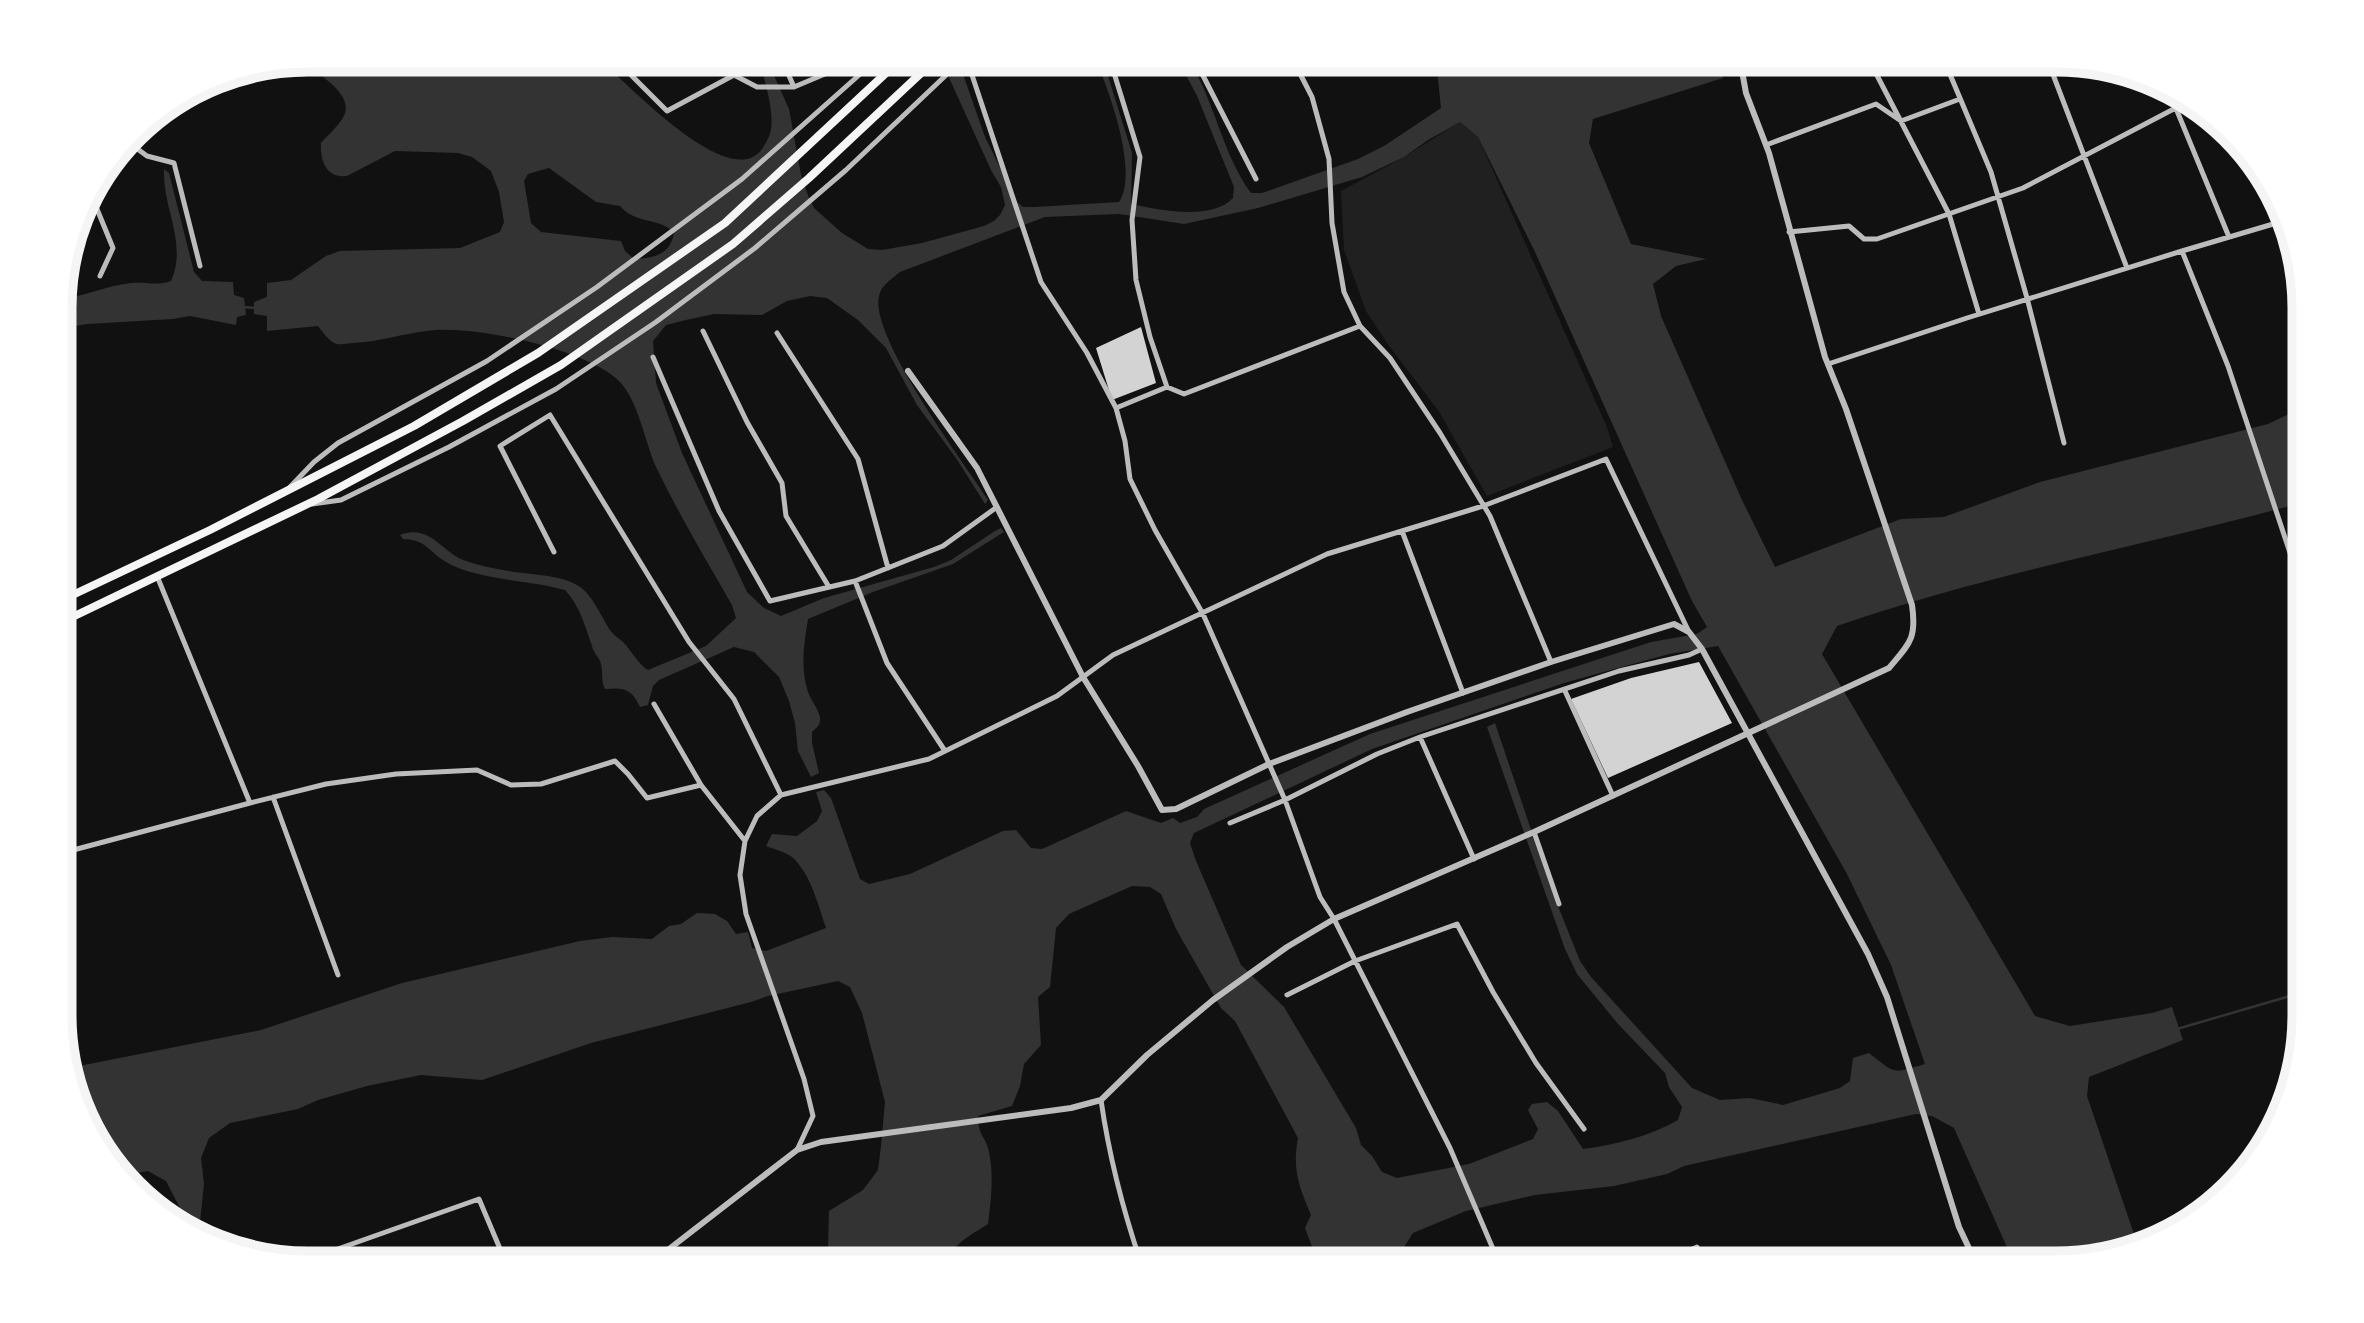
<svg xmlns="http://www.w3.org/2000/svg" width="2364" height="1323" font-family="'Nunito Sans',sans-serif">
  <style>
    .green { fill: #202020 }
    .water { fill: #333; fill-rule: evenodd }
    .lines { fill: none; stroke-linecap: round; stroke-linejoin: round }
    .stream { stroke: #333; stroke-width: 2.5 }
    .building { fill: #d3d3d3 }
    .minor { stroke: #bcbcbc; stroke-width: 5 }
    .tertiary { stroke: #bcbcbc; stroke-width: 6 }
    .primary { stroke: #f5f5f5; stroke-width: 8 }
    .rim { fill: none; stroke: #f5f5f5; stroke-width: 9 }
  </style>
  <rect width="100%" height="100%" fill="#111"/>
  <path class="green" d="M1460,122L1478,137L1607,427L1613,447L1487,496L1438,410L1389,346L1366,311L1344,250L1341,191L1404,157Z"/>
  <path class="water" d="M308,60H600C626,82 730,194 762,149C766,143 770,136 771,129C774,108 764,81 760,60H767L789,109L801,175L809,198L814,208L842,233L868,249L882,250L922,243L984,226L994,221L1000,215L1005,205L1001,187L991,170L941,60H958L985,137L1017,202L1023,207H1035L1119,202C1139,172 1109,91 1096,60H1103L1132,153L1131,204C1159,210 1211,221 1233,198L1234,187L1197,96L1178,60H1189C1215,102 1222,153 1251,193H1262L1358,159L1384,146L1441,108L1436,60H1719L1723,78L1593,119L1589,143L1631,244L1706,259L1676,266L1653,284L1661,316L1742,500L1775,567L1901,519L1944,517L2040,482L2268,424L2304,407V502C2149,545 1990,573 1837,626L1822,654L2035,1016L2070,1026L2152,1013L2172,1007L2183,1040L2089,1077L2087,1096L2137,1243L2072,1263H2014L1954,1128L1932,1116L1916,1114L1684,1166L1667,1174L1614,1186L1535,1195L1466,1211L1413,1233L1394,1263H1318L1305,1228L1311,1215C1299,1186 1292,1170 1298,1138L1235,1021L1221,1008L1176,929L1161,894L1150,887L1132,886L1069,914L1056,928L1050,987L1038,997L1041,1045L1024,1064L1020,1086L1012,1106L978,1116C978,1137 986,1136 989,1152C994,1176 991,1200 988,1224C973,1234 950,1245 947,1263H812L828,1250L829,1211L863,1190L878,1170L881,1146L885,1102L862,1013L850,987L838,981L768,996L751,1002L591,1043L482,1080L421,1075L367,1086L318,1100L298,1109L230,1123L209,1138L201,1158L204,1184L200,1222L208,1237L193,1233L166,1181L148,1171L125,1175L101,1153L69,1068L261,1030L402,983L580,941L612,937L652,939L669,926L681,924L697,913L715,914L727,921L736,934L748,932L752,948L766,951L826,928C818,905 811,874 792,857C785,852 774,849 766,846L772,834L797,836L817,821L822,811L816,792L824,790L831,798L860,879L869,884L910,874L1003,831L1016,830L1031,848L1042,849L1126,811L1161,823L1173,818L1180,823L1197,817L1204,809L1370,734L1651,642L1697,634L1707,627L1692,601L1535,252L1478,137L1460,122L1428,140L1404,157L1362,177L1258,208L1184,224L1119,214L1045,217L900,272C892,279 881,285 879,296C869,336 964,463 988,500L985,504L956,458L917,405L886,348L858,320L827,298L810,296L787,301L762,315L714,314L686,320L666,325L653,341L656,383L682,453L747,592L764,608L781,616L824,598L934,567L951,560L995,531L1001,528L1004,532L953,564L873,592L808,619C804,644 800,667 808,692C811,701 819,709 820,718C821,725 816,728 812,732V743L819,773L811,777L798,751L795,723L789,701L779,677L754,652L734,647L659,680L653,686L648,705L640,707C632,689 624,687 605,689C600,680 604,670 600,661C598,656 593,652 592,646C585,626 580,606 565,590C531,580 476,580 446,562C428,551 427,540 403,539L400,535C430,523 442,553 466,561C484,567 505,571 524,573C544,576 569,576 585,591C595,602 601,615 608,627C612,634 617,637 623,642C632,651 637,663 648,670L706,646L736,618L732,605C706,560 680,516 657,469C645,444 639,401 619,381C587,349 471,324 427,331C402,334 378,342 353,343C348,343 341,345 337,344C329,342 323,332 318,326L267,331V316L254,314V302L267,297V283L291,280L326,256L340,251L460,248L500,232L504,222L499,192L491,171L472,157L458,153L395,151L347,176C326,179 320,160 321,143C328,135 342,123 345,113C352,92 314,71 301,61ZM549,168L596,202L620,206C636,225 661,217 674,233C670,255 654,258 634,259L625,251L621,241L541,232L531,223L524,181L528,174ZM1718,646L1847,874L1891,965L1925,1064C1891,1074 1896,1074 1869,1053L1853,1058L1850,1081L1840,1088L1783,1105L1750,1098L1720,1100L1692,1088L1591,977L1580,961L1550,886L1495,723L1487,727L1565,949L1577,974L1618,1024L1665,1073L1669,1087L1682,1107L1678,1120C1650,1136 1615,1145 1583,1149L1558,1111L1547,1102L1532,1104L1528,1110L1538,1129L1533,1139L1469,1164L1397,1178L1382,1172L1372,1156L1361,1145L1356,1128L1284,1007L1241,965L1196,861L1190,843L1194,833L1372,749L1564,683L1669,654Z
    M164,169L169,173L194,272L202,281L233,282L234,295L244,298L246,315L237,317L236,325L190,316L173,319L88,324L62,328V299C86,296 107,285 132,283C145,282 159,286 171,281C188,243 162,208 164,169Z"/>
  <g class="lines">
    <path class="stream" d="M242,307L257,308
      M2177,1029L2290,996L2304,994"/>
  </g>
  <path class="building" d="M1141,327L1156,383L1112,400L1096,348Z
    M1699,662L1732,723L1608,778L1571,699L1631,678Z"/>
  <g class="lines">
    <path class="minor" d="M616,60L667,111L734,75L757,87H794L851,63L868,66
      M699,60L734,75
      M782,60L794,87
      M967,60L1041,282L1087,353L1116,408
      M1110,60L1140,157L1132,220L1136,280L1150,337L1167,387L1184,394L1360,326
      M1195,60L1256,179
      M1293,60L1312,97L1329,159L1332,223L1344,292L1360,326L1390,358L1440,433L1490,516L1551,662
      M1869,60L1949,214L1979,314
      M1944,60L1991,172L2027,298L2064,443
      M2049,64L2127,268
      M2168,89L2229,237
      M138,129L143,127L147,119
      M128,142L147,156L174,163L200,266
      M1766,145L1876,104L1901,121L1960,99
      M2261,169L2279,222
      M90,192L113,248L100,276
      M1789,232L1849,226L1864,239H1877L2023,188L2189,101
      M2182,251L2280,222
      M703,331L747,422L782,483L786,516L829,587
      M777,333L858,459L888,568
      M653,357L719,511L770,601L855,581L943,546L997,507
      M1828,364L1967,318L2182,251L2228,366L2304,595
      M1167,387L1116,408L1125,441L1130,479L1155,530L1203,614L1285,800L1320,897L1334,919L1450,1148L1499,1263
      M290,487L314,462L338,443L487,361L597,287L742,179L876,60
      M312,504L341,500L449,447L556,389L656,322L755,248L846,170L962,60
      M1402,531L1463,693
      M554,552L500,446L550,415L689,642L734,699L781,795
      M855,581L887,663L945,751
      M1565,691L1613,796
      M654,704L701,785L745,841
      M1420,737L1474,859
      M273,797L338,975
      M250,803L326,784L396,774L477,770L511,785L541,784L615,761L628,774L647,798L701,785
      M1230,823L1285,800L1377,754L1420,737L1619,671L1689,655L1702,649
      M1534,832L1559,904
      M62,853L250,803L157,576
      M1287,995L1355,961L1457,924L1493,992L1536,1063L1584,1129
      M1101,1100C1109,1156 1123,1210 1141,1263
      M797,1150L813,1116L804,1079L746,914L740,875L745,841L757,816L781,795L929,759L1057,696L1113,655L1327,554L1483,506L1606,459L1689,632
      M301,1262L479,1199L506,1263
      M1661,1263L1697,1247L1704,1263"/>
    <path class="tertiary" d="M908,371L977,468L1083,677L1138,766L1162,810L1176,809L1269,764L1407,712L1551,662L1674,624L1689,632L1702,649L1868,954L1887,997L1959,1227L1976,1263
      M651,1263L797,1150L821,1142L1071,1108L1101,1100L1147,1055L1213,1000L1287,947L1334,919L1534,832L1889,668C1909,644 1917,639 1912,605L1846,409L1825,357L1769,153L1746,93L1740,60"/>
    <path class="primary" d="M62,600L210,530L414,426L538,353L725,223L900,60
      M62,622L318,499L463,421L561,365L733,244L809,178L935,60"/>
  </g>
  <path d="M0 0H2364V1323H0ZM308 72H2056A236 236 0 0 1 2292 308V1015A236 236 0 0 1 2056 1251H308A236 236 0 0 1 72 1015V308A236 236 0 0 1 308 72Z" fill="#fff" fill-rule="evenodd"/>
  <path class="rim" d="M308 72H2056A236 236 0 0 1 2292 308V1015A236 236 0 0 1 2056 1251H308A236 236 0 0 1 72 1015V308A236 236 0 0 1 308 72Z"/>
</svg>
